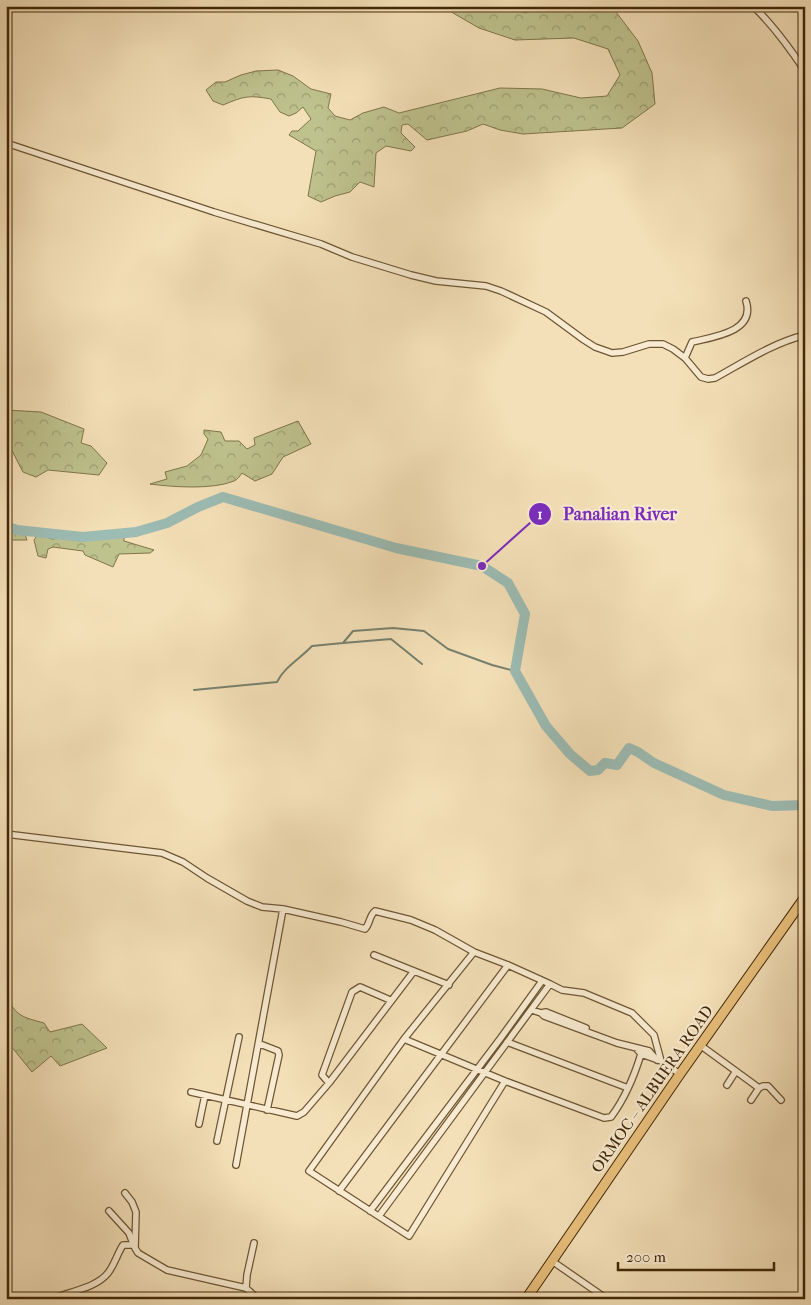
<svg xmlns="http://www.w3.org/2000/svg" width="811" height="1305" font-family="'IM FELL French Canon',serif">
  <style>
    .forest { fill: url(#forest-crowns); stroke: #80754a }
    .lines { fill: none; stroke-linecap: round; stroke-linejoin: round }
    .stream { stroke: #78816f; stroke-width: 2 }
    .river { stroke: #9cbcb4; stroke-width: 10 }
    .minor-casing { stroke: #6e5634; stroke-width: 8 }
    .highway-casing { stroke: #422808; stroke-width: 11 }
    .minor { stroke: #f8ebd1; stroke-width: 5.5 }
    .highway { stroke: #eac07c; stroke-width: 9 }
    .labels { text-anchor: middle; dominant-baseline: central; stroke-width: 4; stroke-linejoin: round; paint-order: stroke }
    .street-label { font-size: 16px; fill: #422808; stroke: #f8ebd1 }
    .leader { fill: none; stroke: #7b2cbf; stroke-width: 2 }
    .callout-dot { fill: #7b2cbf; stroke: #f8ebd1; stroke-width: 2 }
    .mark-label { font-size: 15px; text-anchor: middle; font-weight: bold; fill: #fff }
    .callout-label { font-size: 18px; text-anchor: middle; font-weight: bold; fill: #7b2cbf; stroke: #f8ebd1; stroke-width: 4; stroke-linejoin: round; paint-order: stroke }
  </style>
  <defs>
    <pattern id="forest-crowns" width="20" height="18" patternUnits="userSpaceOnUse" patternTransform="scale(1.25)"><rect width="20" height="18" fill="#bec28d"/><path d="M2 6a3 3 0 1 1 6 0M12 15a3 3 0 1 1 6 0" fill="none" stroke="#9c9e71"/></pattern>
  </defs>
  <rect width="100%" height="100%" fill="#f4e0b8"/>
  <filter id="stains"><feTurbulence type="fractalNoise" baseFrequency=".004" numOctaves="4"/><feColorMatrix values="0 0 0 0 .2 0 0 0 0 .09 0 0 0 0 .02 0 0 0 .5 -.17"/></filter>
  <radialGradient id="worn" r=".72"><stop offset=".6" stop-color="#630" stop-opacity="0"/><stop offset="1" stop-color="#630" stop-opacity=".3"/></radialGradient>
  <path class="forest" d="M441,6H503L525,13L542,7L554,6L580,8L598,7L616,12L638,41L652,73L655,104L622,128L523,134L500,130L483,124L467,131L427,140L408,124L402,125L401,133L415,147L411,151L386,146L376,153L374,187L360,182L350,192L335,196L321,202L308,196L316,151L289,135L292,131H298L311,119L303,107L296,113L289,116L280,112L271,99C249,95 244,96 223,105L213,101L206,90L216,82H225L241,75L256,71L278,70L293,76L311,89L331,94L328,108L335,116L350,120L363,113L384,107L399,113L500,88L542,89L581,98L607,96L620,75L608,49L574,38L515,40L479,28Z
    M6,410L41,412L84,429L81,443L91,446L107,463L99,475L48,470L36,477L23,472L6,439Z
    M298,421L311,444L283,457L272,474L255,481L242,473C240,476 237,480 234,481C212,490 173,487 150,484L167,479L165,472L187,466L201,455L208,439L204,434V430L221,432L225,441H239L247,449L255,445L254,438Z
    M13,524L25,534L27,540H6V525Z
    M124,530V541L154,550L150,553L119,554L113,567L85,555L83,551L53,547L48,549L46,558L38,556L34,540L38,534L52,539L84,536L111,535Z
    M6,994C15,1016 22,1017 44,1023L50,1032L82,1024L107,1048L60,1066L51,1056L32,1072L6,1040Z"/>
  <g class="lines">
    <path class="stream" d="M343,643L391,639L422,664
      M194,690L277,682C284,667 301,658 312,646L343,643L353,631L393,628L424,631L448,649L492,665L515,671"/>
    <path class="river" d="M6,526L17,530L83,537L136,532L167,523L198,507L223,497L396,548L482,566L508,583L525,614L515,671L546,726L570,754L590,771L598,770L605,763L617,765L629,748L638,752L654,763L724,795L772,806L805,805"/>
    <defs>
      <path id="minor" d="M753,6C774,26 789,47 805,71
        M6,143L214,212L321,244L352,257L411,275L436,281L486,286L501,291L546,312L584,340L595,347L612,353L623,352L649,344H663L673,349L685,358L701,377L708,379L715,378C744,362 773,343 805,335
        M685,358L692,342C713,337 756,332 746,301
        M6,834L162,853L183,862L207,878L247,901L262,907L283,909L341,922L365,929C370,924 369,916 375,911L411,920L435,930L474,952L508,965L550,984L562,990L584,993L632,1013L654,1035L661,1061
        M474,952L404,1039L309,1171L409,1236L505,1081
        M374,955L414,971
        M532,1010L541,1013L544,1016L617,1043L649,1051L657,1060
        M541,1013L546,1012L586,1028
        M404,1039L505,1081L604,1118L611,1117C626,1097 634,1077 641,1054L636,1048
        M507,1042L628,1088
        M260,1044L278,1051L279,1055L267,1110
        M700,1045L759,1088L763,1086H768L781,1100
        M641,1054L661,1061L680,1074
        M329,1083L322,1075L352,992L360,987L390,1000
        M727,1085L736,1071
        M191,1092L297,1116L304,1112L329,1083L414,971L449,985
        M751,1100L759,1088
        M199,1124L205,1095
        M217,1141L239,1037
        M236,1165L283,909
        M339,1191L508,965
        M125,1193L132,1202L136,1212L135,1248L138,1253L167,1270L246,1288L258,1299
        M109,1211L129,1233L134,1246
        M370,1211L500,1039L542,981
        M379,1216L550,984
        M552,1261L607,1299
        M246,1288L247,1275L254,1243
        M57,1297C73,1291 97,1287 108,1273C115,1264 117,1254 123,1245H134"/>
      <path id="highway" d="M526,1299L680,1074L805,897"/>
    </defs>
    <use href="#minor" class="minor-casing"/>
    <use href="#highway" class="highway-casing"/>
    <use href="#minor" class="minor"/>
    <use href="#highway" class="highway"/>
  </g>
  <g class="labels">
    <g class="street-label">
      <text transform="translate(652 1089) rotate(-55)">ORMOC – ALBUERA ROAD</text>
    </g>
  </g>
  <path class="leader" d="M482 566L540 514"/>
  <g class="callout-dot">
    <circle cx="482" cy="566" r="5"/>
    <circle cx="540" cy="514" r="12"/>
  </g>
  <g class="mark-label">
    <text x="540" y="519">1</text>
  </g>
  <g class="callout-label">
    <text x="620" y="520">Panalian River</text>
  </g>
  <rect width="811" height="1305" fill="none" stroke="#f4e0b8" stroke-width="25"/>
  <rect x="8" y="8" width="796" height="1290" fill="none" stroke="#422808" stroke-width="2.5"/>
  <rect x="12" y="12" width="786" height="1280" fill="none" stroke="#422808"/>
  <path d="M618 1262v8h156v-8" fill="none" stroke="#422808" stroke-width="2.5"/>
  <text x="626" y="1262" font-size="15" fill="#422808" stroke="#f8ebd1" stroke-width="4" paint-order="stroke">200 m</text>
  <rect width="100%" height="100%" filter="url(#stains)"/>
  <rect width="100%" height="100%" fill="url(#worn)"/>
</svg>
